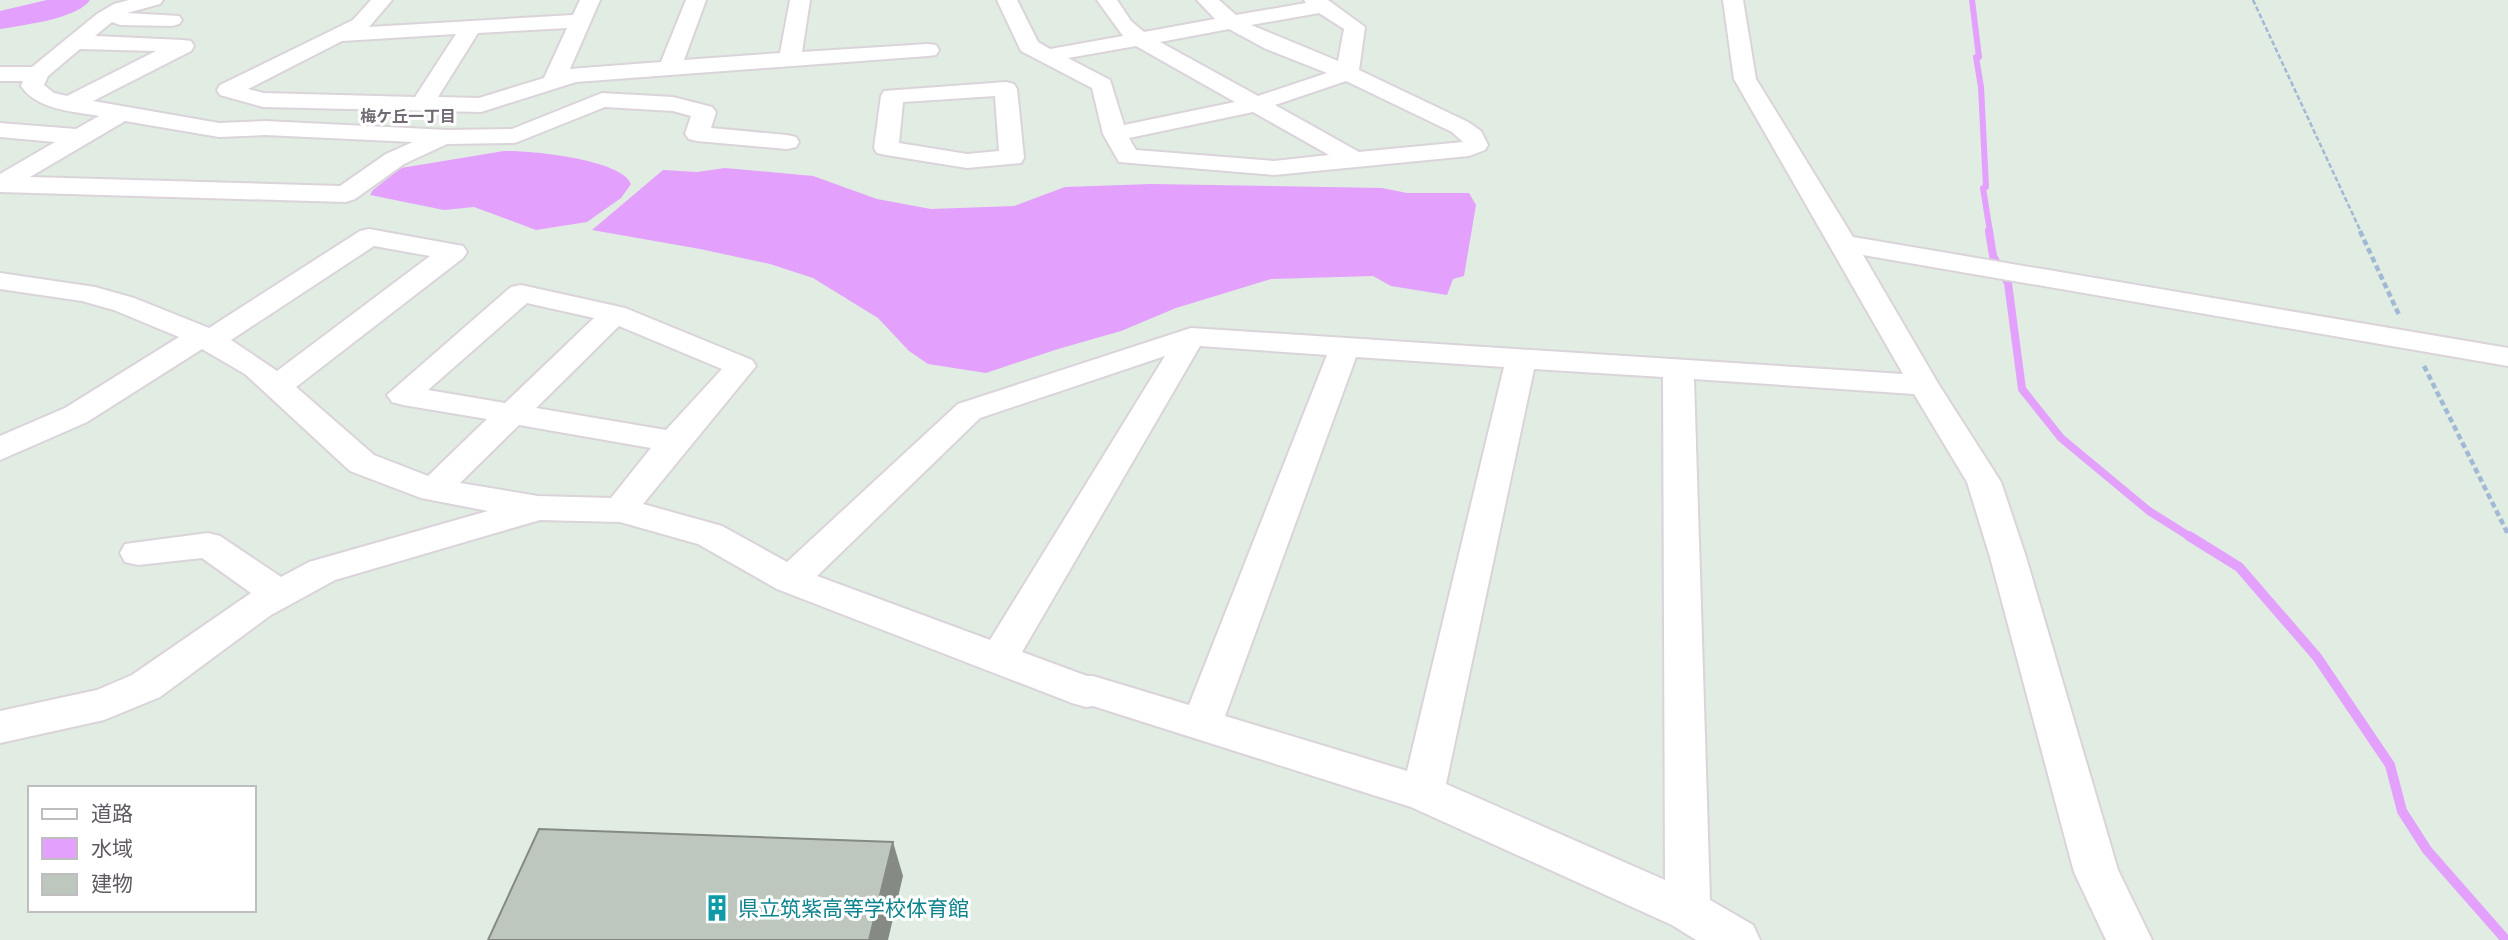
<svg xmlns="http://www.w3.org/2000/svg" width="2508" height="940" font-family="Raleway,'Noto Sans JP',sans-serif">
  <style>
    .water { fill: #e3a0fd }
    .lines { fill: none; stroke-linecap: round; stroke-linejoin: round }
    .stream-far2 { stroke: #e3a0fd; stroke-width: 6 }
    .stream-far1 { stroke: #e3a0fd; stroke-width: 8 }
    .stream { stroke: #e3a0fd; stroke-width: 10 }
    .river { fill: #e3a0fd; fill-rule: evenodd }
    .minor-casing { stroke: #dad4da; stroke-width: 4 }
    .path-far1 { stroke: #a1b9d5; stroke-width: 2.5; stroke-dasharray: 5 2.5; stroke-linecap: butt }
    .path { stroke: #a1b9d5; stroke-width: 4.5; stroke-dasharray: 6 3.5; stroke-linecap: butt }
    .minor { fill: #fff; fill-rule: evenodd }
    .shaded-wall { fill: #858b84 }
    .building { fill: #bec7bd; stroke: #858b84; stroke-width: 2 }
    .labels { text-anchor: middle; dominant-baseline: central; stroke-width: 6; stroke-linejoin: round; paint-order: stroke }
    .far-neighbourhood-label { font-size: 16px; font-weight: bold; fill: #726b74; stroke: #fff }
    .near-culture-label { font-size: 21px; fill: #0d838f; stroke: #fff; text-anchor: start }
  </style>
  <rect width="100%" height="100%" fill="#e1ece2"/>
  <path class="water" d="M504,151C528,150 622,159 631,184L621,198L587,222L536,230L474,207L444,210L370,195L373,190L401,168Z
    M725,168L813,176L877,199L931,209L1014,206L1065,187L1151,184L1382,188L1407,193H1469L1476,205L1464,276L1453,279L1447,295L1391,286L1373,276L1271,279L1176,308L1121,331L1058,349L986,373L928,364L909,351L878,318L813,278L770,264L700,249L592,230L663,170L697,172Z"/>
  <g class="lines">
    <path class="stream-far2" d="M1972,0L1979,57H1976L1981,87L1986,187L1983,188L1990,232"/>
    <path class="stream-far1" d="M1989,231L1993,256L2008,283L2022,389L2061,438L2149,511L2192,538"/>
    <path class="stream" d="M2189,536L2239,567L2317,657L2390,765L2402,811L2427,850L2506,940"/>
    <path class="river" d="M47,0H90C77,19 23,25 0,29V11Z"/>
    <defs>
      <path id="minor" d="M129,0H163L160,4L127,13L179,16L182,20L179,24L172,26L120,25L112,22L95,36L183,40L191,41L194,46L191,51L93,101L219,123L265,121L448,130L512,129L602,93L673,97L712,107L716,112L711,128L787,135L796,137L799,142L796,147L787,149L697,141L689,139L685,134L691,116L673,111L605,107L515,143L447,144L404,164L355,199L346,202L0,192V174L55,142L0,137V123L76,129L99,116C72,111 37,110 21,86L23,81H0V67H32L97,14L114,4ZM80,49L156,51L67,96L54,93L44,85L48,76ZM125,121L219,137L265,135L413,142L386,154L340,186L30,177Z
        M371,0H392L369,27L573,15L580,0H600L570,69L661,62L686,0H706L684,60L780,53L790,0H810L802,52L928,44L936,45L939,50L936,55L928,56L576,82L481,112L263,107L220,95L217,90L220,85L353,20ZM567,28L544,78L479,98L438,97L478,33ZM456,34L415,97L264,93L248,89L342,41Z
        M997,0H1017L1038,42L1050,49L1123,36L1097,0H1117L1131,21L1144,32L1215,19L1197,0H1219L1236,15L1306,3L1304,0H1328L1365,27L1359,70L1468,122L1481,131L1488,145L1485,150L1469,156L1274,175L1119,162L1103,134L1092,88L1021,51ZM1319,13L1344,29L1338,61L1251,25ZM1229,29L1266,49L1327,73L1258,96L1160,42ZM1136,46L1235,102L1124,125L1110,80L1068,58ZM1346,81L1452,132L1463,142L1359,152L1275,105ZM1253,112L1329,155L1274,161L1136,150L1129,138Z
        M1723,0H1743L1756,79L1853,237L2508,348V366L1863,255L1939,385L2001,482L2026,557L2118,870L2152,940H2106L2074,872L1990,557L1967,482L1914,394L1694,379L1710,900L1753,925L1760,940H1696L1672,925L1411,807L1093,706L1086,707L1072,703L777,589L698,544L620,522L540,520L335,580L271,615L160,697L104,720L0,743V711L97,690L132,675L251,593L202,558L138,565L125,562L120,553L125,544L208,533L220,536L281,577L309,562L488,511L421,498L350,471L245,374L202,349L87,422L0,460V436L65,408L179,337L114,310L82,301L0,289V273L95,287L134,298L209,328L360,231L369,229L463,246L467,252L463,258L296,387L374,455L428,476L487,419L403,405L392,402L387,395L511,287L521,285L625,308L752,360L756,366L643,504L722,526L787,562L958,404L1191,328L1903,374L1734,79ZM374,246L430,256L277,371L231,340ZM527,303L594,318L505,403L428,390ZM619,326L722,369L666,430L536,408ZM1200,346L1327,355L1189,705L1093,676H1087L1022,652ZM1165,356L990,640L817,576L980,418ZM1356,357L1504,367L1407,771L1225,716ZM1534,369L1663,377L1665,880L1446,784ZM519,425L651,448L611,498L538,496L460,483Z
        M1006,82L1014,84L1017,89L1024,158L1021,163L967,168L886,155L877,153L874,148L881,96L884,91ZM995,96L999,151L967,154L899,143L903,102Z"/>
    </defs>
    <use href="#minor" class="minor-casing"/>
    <path class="path-far1" d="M2253,0L2361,232"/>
    <path class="path" d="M2360,231L2400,317
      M2424,366L2508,534"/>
    <use href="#minor" class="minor"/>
  </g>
  <path class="shaded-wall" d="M893,842L903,876L888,940H869Z"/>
  <path class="building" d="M539,829L893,842L869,940H488Z"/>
  <defs>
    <symbol id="building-bare" viewBox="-9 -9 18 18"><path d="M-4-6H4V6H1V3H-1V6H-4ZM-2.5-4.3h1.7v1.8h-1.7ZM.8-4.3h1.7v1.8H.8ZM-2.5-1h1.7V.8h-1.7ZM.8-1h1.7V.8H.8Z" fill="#0f9aa8" stroke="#fff" stroke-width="2.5" paint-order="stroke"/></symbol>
  </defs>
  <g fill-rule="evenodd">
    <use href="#building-bare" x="698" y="889" width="38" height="38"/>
  </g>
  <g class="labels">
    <g class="far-neighbourhood-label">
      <text x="408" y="116">梅ケ丘一丁目</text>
    </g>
    <g class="near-culture-label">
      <text x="738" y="908">県立筑紫高等学校体育館</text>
    </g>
  </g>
  <rect x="28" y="786" width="228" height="126" fill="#ffffff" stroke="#bfbdc0" stroke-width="2"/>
  <rect x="42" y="809" width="35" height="10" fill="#ffffff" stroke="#bfbdc0" stroke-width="2"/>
  <text x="91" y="821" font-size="21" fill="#605a62">道路</text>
  <rect x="42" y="838" width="35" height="21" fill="#e3a0fd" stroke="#bfbdc0" stroke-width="2"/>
  <text x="91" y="856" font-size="21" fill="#605a62">水域</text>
  <rect x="42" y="874" width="35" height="21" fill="#bec7bd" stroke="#bfbdc0" stroke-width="2"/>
  <text x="91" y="891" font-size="21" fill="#605a62">建物</text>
</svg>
